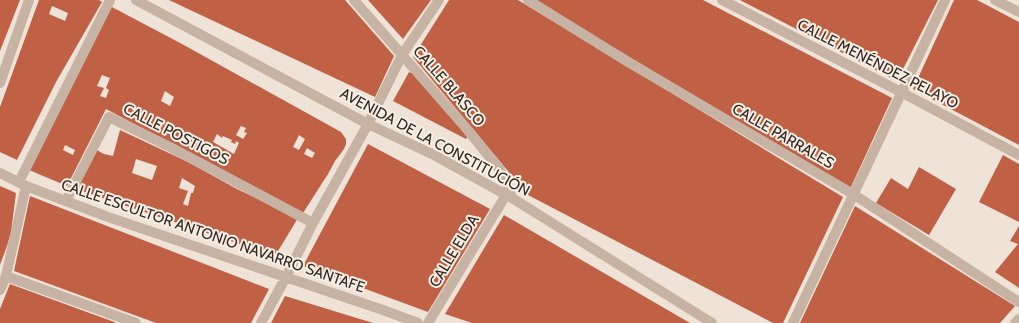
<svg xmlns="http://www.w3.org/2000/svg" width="1019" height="323" font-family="Cabin,sans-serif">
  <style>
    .building { fill: #c06045; fill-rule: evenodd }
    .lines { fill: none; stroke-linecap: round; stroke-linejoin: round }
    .minor { stroke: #c6b3a4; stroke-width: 10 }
    .tertiary { stroke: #c6b3a4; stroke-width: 10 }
    .labels { text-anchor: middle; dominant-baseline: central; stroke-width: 4; stroke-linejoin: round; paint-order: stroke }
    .street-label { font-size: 15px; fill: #322925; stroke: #f7eee3 }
  </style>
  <rect width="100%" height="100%" fill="#efe3d7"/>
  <path class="building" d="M0,0H20L0,51Z
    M39,0H99L102,2L56,82L17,160L0,152V107ZM52,6L68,13L65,21L49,14Z
    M169,0H345L394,56L375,97Z
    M368,0H431L403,39Z
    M449,0H518L843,197L783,323H773L528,195L413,57Z
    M534,0H703L892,98L850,189Z
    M740,0H938L897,81Z
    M954,0H977L1019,22V145L913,89Z
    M110,6L182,44L341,132L346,139V144L344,149L335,161L328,174L303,213L106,109L67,186L29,170ZM102,75L110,78L106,88L109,90L106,98L100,96L104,88L97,86ZM165,91L174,97L170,106L161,101ZM241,126L246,128L244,132L247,133L243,139L236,135ZM217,134L222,138L223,136L232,140L231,142L235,144L236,141L239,143L234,154L213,142ZM299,135L305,139L299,150L293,147ZM65,145L75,150L73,155L63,150ZM307,148L315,153L312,158L304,154Z
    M409,72L416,75L469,134L466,139L393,101Z
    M120,130L188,162L237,189L298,218L275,256L76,189L95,149L104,154L113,156ZM136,159L157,166L152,180L132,173ZM182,178L195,186L193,193H191L188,206L183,204L188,191L179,188Z
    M368,144L490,209L428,312L303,266Z
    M1003,155L1019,164V222L979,202Z
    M919,167L956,189L929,235L876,203L891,178L908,189Z
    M0,186L16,193L11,232L7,246L0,265Z
    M30,196L269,289L251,323H156L14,271Z
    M855,206L1015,306L1000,323H800Z
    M504,215L690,323H472L445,314Z
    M1019,226V288L995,272L1018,244L1010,241Z
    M10,284L117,323H0V309Z
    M285,296L373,323H271Z"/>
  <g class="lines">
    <path class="minor" d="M354,0L466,128L500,170L507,183L512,198
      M528,0L628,62L853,194L1019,302
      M722,0L901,92L1019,155
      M995,0L1019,12
      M0,83L29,0
      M0,173L26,186L108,217L383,310L418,323
      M19,182L110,0
      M66,201L109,117L170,147L313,223
      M6,276L136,323
      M0,290L6,276L26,186
      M261,323L286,277L313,223L368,124L402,55L439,0
      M428,323L506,195
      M793,323L945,0"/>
    <path class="tertiary" d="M136,0L368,124L434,155L512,198L712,323
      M1015,323L1019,319"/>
  </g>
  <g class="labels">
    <g class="street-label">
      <text transform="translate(878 64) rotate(27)">CALLE MENÉNDEZ PELAYO</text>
      <text transform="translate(449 86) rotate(49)">CALLE BLASCO</text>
      <text transform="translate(176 134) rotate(27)">CALLE POSTIGOS</text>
      <text transform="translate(783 136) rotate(30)">CALLE PARRALES</text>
      <text transform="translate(435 142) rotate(28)">AVENIDA DE LA CONSTITUCIÓN</text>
      <text transform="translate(213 236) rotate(19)">CALLE ESCULTOR ANTONIO NAVARRO SANTAFE</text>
      <text transform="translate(454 251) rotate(-59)">CALLE ELDA</text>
    </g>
  </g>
</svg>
